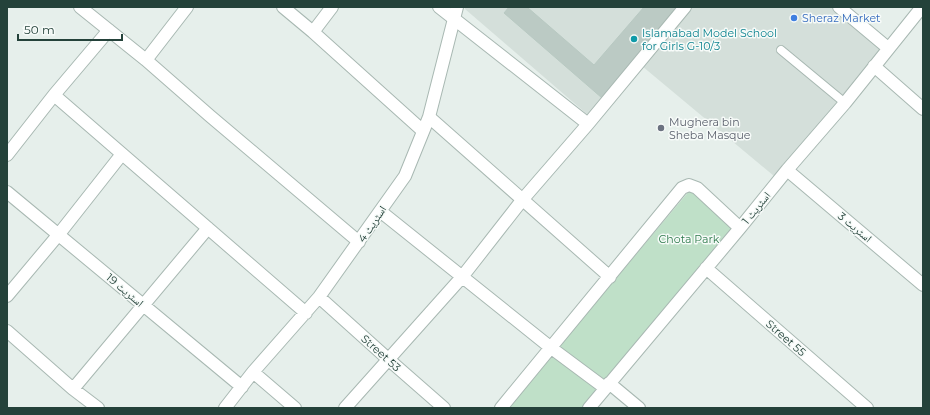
<svg xmlns="http://www.w3.org/2000/svg" width="930" height="415" font-family="Montserrat,'Noto Naskh Arabic',sans-serif">
  <style>
    .built { fill: #d4dfda }
    .green { fill: #bfe0c8 }
    .building { fill: #bbcac4; stroke: #b8c9c2 }
    .lines { fill: none; stroke-linecap: round; stroke-linejoin: round }
    .lane-casing { stroke: #a8b8b2; stroke-width: 10 }
    .street-casing { stroke: #a8b8b2; stroke-width: 14 }
    .lane { stroke: #fff; stroke-width: 8 }
    .street { stroke: #fff; stroke-width: 12 }
    .shop-dot { fill: #3f7fe0; stroke: #f7fbf9; stroke-width: 1.5 }
    .culture-dot { fill: #0f9aa8; stroke: #f7fbf9; stroke-width: 1.5 }
    .worship-dot { fill: #6b7280; stroke: #f7fbf9; stroke-width: 1.5 }
    .labels { text-anchor: middle; dominant-baseline: central; stroke-width: 3; stroke-linejoin: round; paint-order: stroke }
    .shop-label { font-size: 11px; fill: #366cbe; stroke: #f7fbf9; text-anchor: start }
    .culture-label { font-size: 11px; fill: #0d838f; stroke: #f7fbf9; text-anchor: start }
    .worship-label { font-size: 11px; fill: #5b616d; stroke: #f7fbf9; text-anchor: start }
    .street-label { font-size: 11px; fill: #24423a; stroke: #f7fbf9 }
    .park-label { font-size: 11px; fill: #2d7a4b; stroke: #f7fbf9 }
  </style>
  <rect width="100%" height="100%" fill="#e6efeb"/>
  <path class="built" d="M465,7H680L588,115L465,9Z
    M692,7H848L889,49L780,181L642,66Z"/>
  <path class="green" d="M690,190L738,230L588,408H507Z"/>
  <path class="building" d="M509,7H527L594,65L644,7H680L602,98L504,13Z"/>
  <g class="lines">
    <defs>
      <path id="lane" d="M781,50L845,103"/>
      <path id="street" d="M80,7L146,60L210,116L359,242
        M283,7L313,32L423,131
        M439,7L588,124
        M839,7L888,48
        M313,32L332,7
        M146,60L187,7
        M874,66L923,109
        M54,95L306,313
        M429,117L610,277
        M7,155L54,95L109,30
        M787,170L923,285
        M7,192L242,387
        M380,211L550,347L605,388
        M706,268L867,408
        M7,296L59,234L122,154
        M319,297L388,359L444,408
        M7,331L73,389L98,408
        M253,372L295,408
        M609,383L639,408
        M73,389L208,228
        M225,408L253,372L319,297L405,176L429,117L457,7
        M345,408L462,277L523,199L588,124L685,7
        M501,408L682,188L689,185L697,188L740,228
        M589,408L740,228L787,170L845,103L922,7"/>
    </defs>
    <use href="#lane" class="lane-casing"/>
    <use href="#street" class="street-casing"/>
    <use href="#lane" class="lane"/>
    <use href="#street" class="street"/>
  </g>
  <circle class="shop-dot" cx="794" cy="18" r="4"/>
  <circle class="culture-dot" cx="634" cy="39" r="4"/>
  <circle class="worship-dot" cx="661" cy="128" r="4"/>
  <g class="labels">
    <g class="shop-label">
      <text x="802" y="18">Sheraz Market</text>
    </g>
    <g class="culture-label">
      <text x="642" y="33">Islamabad Model School<tspan x="642" dy="13">for Girls G-10/3</tspan></text>
    </g>
    <g class="worship-label">
      <text x="669" y="122">Mughera bin<tspan x="669" dy="13">Sheba Masque</tspan></text>
    </g>
    <g class="street-label">
      <text transform="translate(756 208) rotate(-51)">اسٹریٹ 1</text>
      <text transform="translate(372 224) rotate(-56)">اسٹریٹ 4</text>
      <text transform="translate(855 227) rotate(40)">اسٹریٹ 3</text>
      <text transform="translate(125 290) rotate(40)">اسٹریٹ 19</text>
      <text transform="translate(786 338) rotate(41)">Street 55</text>
      <text transform="translate(381 353) rotate(42)">Street 53</text>
    </g>
    <g class="park-label">
      <text x="689" y="239">Chota Park</text>
    </g>
  </g>
  <rect width="930" height="415" fill="none" stroke="#24423a" stroke-width="16"/>
  <path d="M18 34v6h104v-6" fill="none" stroke="#24423a" stroke-width="2"/>
  <text x="24" y="34" font-size="12" fill="#24423a" stroke="#f7fbf9" stroke-width="3" paint-order="stroke">50 m</text>
</svg>
